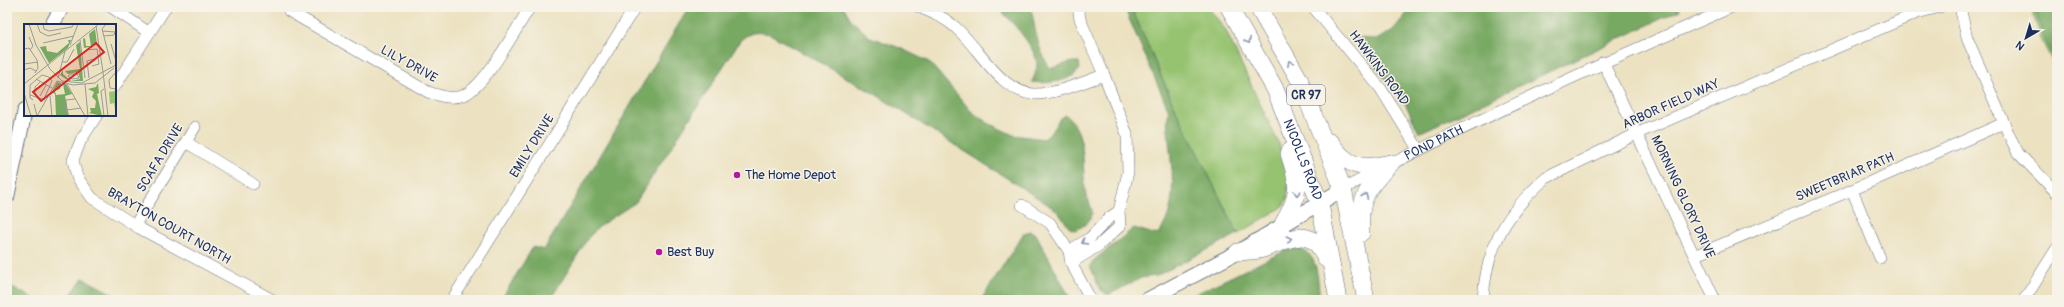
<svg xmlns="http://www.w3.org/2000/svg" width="2064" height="307" font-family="Pangolin,sans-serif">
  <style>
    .green { fill: #96c370; stroke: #587967 }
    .forest { fill: #78a962; stroke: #4a6c60 }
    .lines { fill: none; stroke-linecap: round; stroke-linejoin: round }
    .minor-casing { stroke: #646e81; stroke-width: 12 }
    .major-casing { stroke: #646e81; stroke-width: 16 }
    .highway-casing { stroke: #646e81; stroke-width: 18 }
    .minor { stroke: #fff; stroke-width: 11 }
    .major { stroke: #fff; stroke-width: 14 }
    .highway { stroke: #fff; stroke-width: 17 }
    .oneway { stroke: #8d97ae }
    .poi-dot { fill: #b5179e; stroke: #f7f3e8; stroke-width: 1.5 }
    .labels { text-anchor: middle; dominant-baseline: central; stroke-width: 3; stroke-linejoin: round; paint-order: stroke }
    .shield { fill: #f7f3e8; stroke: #5d6a87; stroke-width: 1 }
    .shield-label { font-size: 12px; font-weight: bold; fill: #1b2f5e }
    .street-label { font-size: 13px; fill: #1b2f5e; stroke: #f7f3e8 }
    .poi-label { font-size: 13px; fill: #1b2f5e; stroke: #f7f3e8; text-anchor: start }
    .inset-road { fill: none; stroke: #989a99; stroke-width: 1 }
    .view { fill: #d62828; fill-opacity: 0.15; stroke: #d62828; stroke-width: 2 }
    .inset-edge { fill: none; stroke: #1b2f5e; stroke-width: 2 }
  </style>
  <rect width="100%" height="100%" fill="#f7f3e8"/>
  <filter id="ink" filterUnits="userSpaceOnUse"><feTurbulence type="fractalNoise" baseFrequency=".025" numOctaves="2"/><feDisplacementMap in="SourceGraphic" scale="8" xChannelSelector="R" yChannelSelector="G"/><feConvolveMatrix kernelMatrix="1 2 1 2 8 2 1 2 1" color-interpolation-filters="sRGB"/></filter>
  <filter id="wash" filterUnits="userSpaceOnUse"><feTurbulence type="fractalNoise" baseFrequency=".012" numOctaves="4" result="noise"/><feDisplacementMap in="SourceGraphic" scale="16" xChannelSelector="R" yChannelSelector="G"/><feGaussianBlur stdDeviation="0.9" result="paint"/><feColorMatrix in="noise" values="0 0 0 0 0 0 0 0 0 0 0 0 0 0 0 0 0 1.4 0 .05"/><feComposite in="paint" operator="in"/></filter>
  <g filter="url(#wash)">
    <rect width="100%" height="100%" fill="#ece2c1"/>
    <path class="green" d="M1131,7H1208L1225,29L1290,168L1287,200L1281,208L1238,234L1175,108Z
      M2031,7H2057V71L2042,41Z"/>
    <path class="forest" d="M689,7H844L851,20L870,37L900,48L929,62L972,112L988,123L1013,135L1044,139L1050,134L1060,118L1066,115C1087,132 1082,165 1085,189C1086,196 1092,206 1092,213C1091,222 1083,226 1076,230L1071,229L1056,210L1041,200L875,94L770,34C756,31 748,32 739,42L636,202L601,225L588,238L550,300H501L533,247L544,250Z
      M998,7H1031C1035,28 1037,49 1050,68C1061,67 1068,61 1079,62L1080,69C1071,82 1047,84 1032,82C1034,77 1037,70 1037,64C1037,48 1009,19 998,7Z
      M1124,7H1131L1175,108L1238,234L1156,276L1141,278L1108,295L1100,289L1090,266L1093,261L1134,228L1157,235C1179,210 1172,171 1169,141C1168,127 1166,125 1169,111Z
      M1412,7H1679L1680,10L1419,133L1406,105L1353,38L1378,39L1393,30Z
      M2034,7H2057V65L2046,43Z
      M1030,231L1036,234L1070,298L1069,300H981L1023,234Z
      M1293,247C1320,250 1317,278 1320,300H1191L1189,297Z
      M83,278L124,300H67Z
      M7,284L36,300H7Z"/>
  </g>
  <g filter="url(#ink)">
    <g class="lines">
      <defs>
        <g id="minor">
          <path d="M111,7L148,32"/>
          <path d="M919,7C931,12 944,17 954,26C978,46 1000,92 1033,94C1054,95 1084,82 1104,75L1080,19L1078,7"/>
          <path d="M1313,7L1381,89L1418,149"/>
          <path d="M1960,7L1967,38L2010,137L2018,153L2057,193"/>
          <path d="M289,11L428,92C440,96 452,100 464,95C486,85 516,29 530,7"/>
          <path d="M1603,62L1715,300"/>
          <path d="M1104,75L1127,134L1128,172L1119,211"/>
          <path d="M115,86L166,7"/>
          <path d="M97,115L81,140L73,160L77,177L92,198L139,228L273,300"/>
          <path d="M186,142L253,184"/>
          <path id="s1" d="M1343,189C1470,122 1601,64 1732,7"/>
          <path d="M1852,190L1880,258"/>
          <path d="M1022,205L1050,223L1069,251L1071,263L1091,300"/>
          <path d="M135,225L195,127"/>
          <path d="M1069,251L1090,238L1109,218L1119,211L1120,226L1098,246L1071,263"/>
          <path d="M1696,255L1852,190L2004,123"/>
          <path d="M452,300L635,7"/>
          <path d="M1483,300C1486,247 1506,213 1546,178L1638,133L1917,13L1940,7"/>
          <path d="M2024,300L2057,248"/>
        </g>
        <path id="major" d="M52,25L62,7
          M7,197L25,110
          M1147,300L1238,252L1343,189"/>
        <g id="highway">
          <path id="s2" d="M1229,7L1275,89L1320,204L1338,300"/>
          <path d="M1258,7L1299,79L1343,189L1366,300"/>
          <path d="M1330,142C1348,168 1361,170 1391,163"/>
          <path d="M1283,224C1300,195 1300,186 1289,154L1290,151"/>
          <path d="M1361,233C1358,198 1368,187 1391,163"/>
          <path d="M1238,252C1246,251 1256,251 1263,249C1291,239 1312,224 1326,259"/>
        </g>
      </defs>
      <use href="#minor" class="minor-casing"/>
      <use href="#major" class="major-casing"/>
      <use href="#highway" class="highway-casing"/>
      <use href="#minor" class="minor"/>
      <use href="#major" class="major"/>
      <use href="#highway" class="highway"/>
    </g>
    <defs><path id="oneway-chevron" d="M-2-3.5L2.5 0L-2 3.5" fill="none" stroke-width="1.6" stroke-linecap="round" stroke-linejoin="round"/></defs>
    <g class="oneway">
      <use href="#oneway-chevron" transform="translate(1248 41) rotate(61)"/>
      <use href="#oneway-chevron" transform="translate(1290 63) rotate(-119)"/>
      <use href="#oneway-chevron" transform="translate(1297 193) rotate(93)"/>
      <use href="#oneway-chevron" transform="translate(1365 196) rotate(-67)"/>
      <use href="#oneway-chevron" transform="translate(1289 239) rotate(-12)"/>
      <use href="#oneway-chevron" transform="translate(1084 242) rotate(148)"/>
    </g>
  </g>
  <g class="poi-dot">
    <circle cx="737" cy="175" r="4"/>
    <circle cx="659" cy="252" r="4"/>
  </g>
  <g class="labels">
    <rect class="shield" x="1287" y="85" width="38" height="20" rx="3"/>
    <g class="shield-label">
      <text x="1306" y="95">CR 97</text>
    </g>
    <g class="street-label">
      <text transform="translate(409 64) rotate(29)">LILY DRIVE</text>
      <text transform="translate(1379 68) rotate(53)">HAWKINS ROAD</text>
      <text transform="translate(1671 104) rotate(-24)">ARBOR FIELD WAY</text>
      <text stroke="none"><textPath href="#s1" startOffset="102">POND PATH</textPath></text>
      <text transform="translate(532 146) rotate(-58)">EMILY DRIVE</text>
      <text transform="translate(160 158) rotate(-59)">SCAFA DRIVE</text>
      <text stroke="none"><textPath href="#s2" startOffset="170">NICOLLS ROAD</textPath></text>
      <text transform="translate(1845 177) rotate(-23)">SWEETBRIAR PATH</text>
      <text transform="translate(1683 197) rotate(65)">MORNING GLORY DRIVE</text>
      <text transform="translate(169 226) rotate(30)">BRAYTON COURT NORTH</text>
    </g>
    <g class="poi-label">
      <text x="745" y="175">The Home Depot</text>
      <text x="667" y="252">Best Buy</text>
    </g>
  </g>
  <g transform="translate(24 24)">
    <rect width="92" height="92" fill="#ece2c1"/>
    <path d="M92,67V85H91L90,79L86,80L85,68Z" fill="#96c370"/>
    <path d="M71,5L73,20L70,22L60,24L59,15L61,14L62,22H67L65,10ZM44,16H47L44,24L25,39L13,18L16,23L22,22L23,27L33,29L45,19ZM56,18L59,57H45L36,51L39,46V50L47,57L56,55L54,48L44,50L41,47L56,45L52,21ZM33,58L37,59L36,65L31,67L32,71L41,70L39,60H42L48,70L41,72L45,92H32L31,70L28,68ZM74,59L75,69L73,70L78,92L65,89L67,88L66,84H71L72,77L68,73L70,68L64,65L72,63Z" fill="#78a962"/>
    <path class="inset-road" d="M5,0L12,21L26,45L38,57L58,59L92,41M13,0L16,8L24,12L37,9M19,0L20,5L25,7L48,3L50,0M82,0L78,5L87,40M72,2L79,48M78,7L91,8L90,11L80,12M5,13L9,22L6,26M56,16L61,54M19,19L50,12M87,20L92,37M46,21L54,0M0,25L5,24L13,36L14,44L11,49M62,26L73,25L75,40L68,42M38,38H43L50,25M0,40L14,38M0,46L6,44L12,47M79,48L84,92M92,48L85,56L86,64L92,65M47,50H53L55,54L48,55L44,52ZM34,54L41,27M65,54L63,37L70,35M12,55L28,64M33,57L49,61L71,59L90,44M0,60L75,0M43,60L61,92M61,60L64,92M0,69L7,92M6,71L21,76M11,71V63L16,58M16,72L22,61M26,72L28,92M9,76L6,74V61L18,51L25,53L28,57L20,75M10,80L13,92M43,86L57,84M13,92L33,57M43,92L42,76L51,75M80,92L77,67L80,65"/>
    <path class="view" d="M72,19L80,28L17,77L9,68Z"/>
    <rect width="92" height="92" class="inset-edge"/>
  </g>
  <rect width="2064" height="307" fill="none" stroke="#f7f3e8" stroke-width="24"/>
  <g transform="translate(2026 38) rotate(218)" stroke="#f7f3e8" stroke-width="3" paint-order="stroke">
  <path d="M0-3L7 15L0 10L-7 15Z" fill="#1b2f5e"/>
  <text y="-6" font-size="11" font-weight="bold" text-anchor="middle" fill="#1b2f5e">N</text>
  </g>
</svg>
